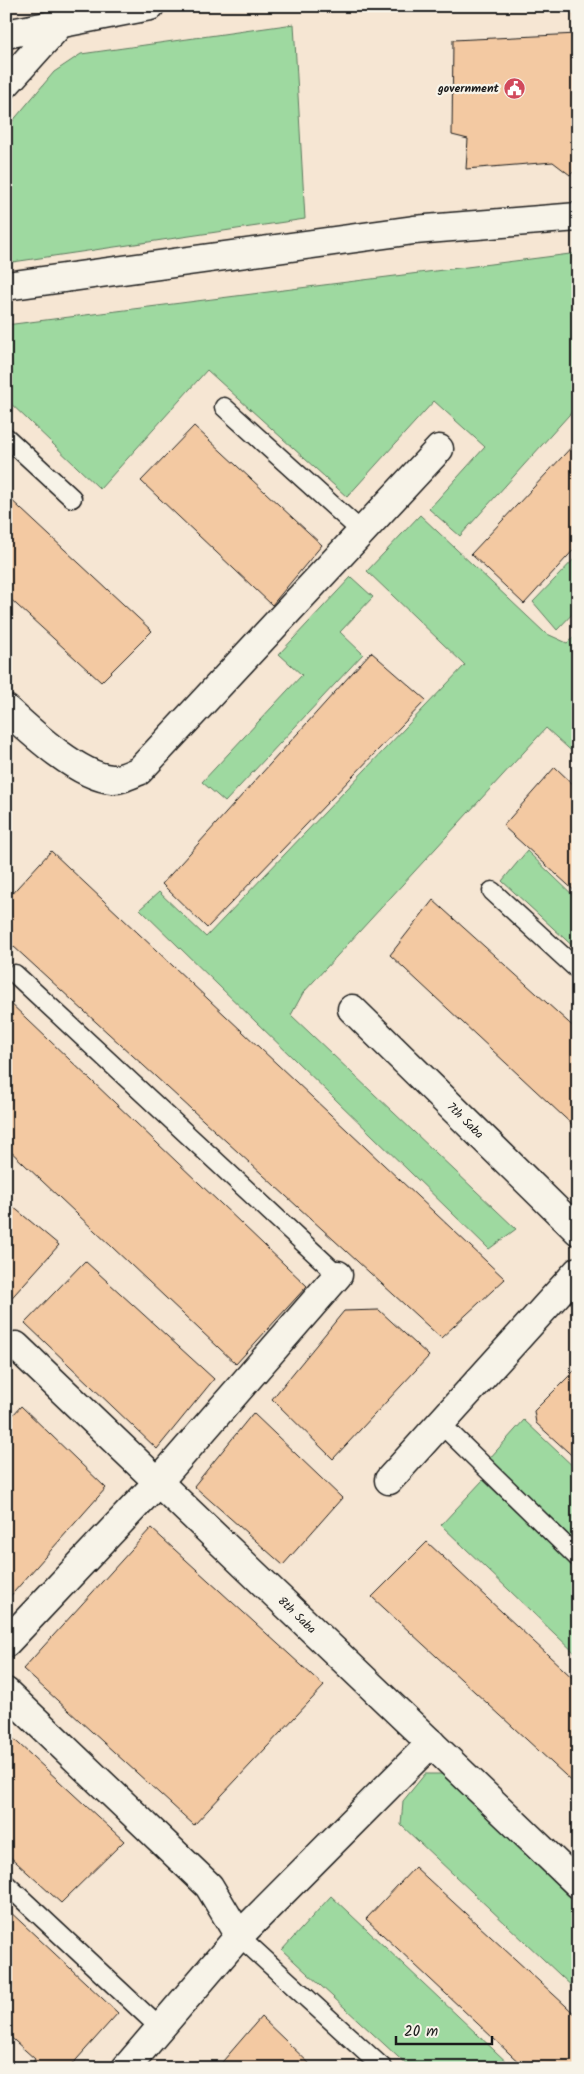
<svg xmlns="http://www.w3.org/2000/svg" width="584" height="2074" font-family="Kalam,sans-serif">
  <style>
    .green { fill: #9ed9a0; stroke: #5d7a5e }
    .building { fill: #f3c9a2; stroke: #1c1c1c }
    .lines { fill: none; stroke-linecap: round; stroke-linejoin: round }
    .lane-casing { stroke: #1c1c1c; stroke-width: 21 }
    .street-casing { stroke: #1c1c1c; stroke-width: 31 }
    .secondary-casing { stroke: #1c1c1c; stroke-width: 31 }
    .lane { stroke: #f7f3e8; stroke-width: 18 }
    .street { stroke: #f7f3e8; stroke-width: 28 }
    .secondary { stroke: #f7f3e8; stroke-width: 28 }
    .labels { text-anchor: middle; dominant-baseline: central; stroke-width: 4.5; stroke-linejoin: round; paint-order: stroke }
    .poi-label { font-size: 12px; font-weight: bold; fill: #1c1c1c; stroke: #f7f3e8; text-anchor: end }
    .street-label { font-size: 12px; fill: #1c1c1c; stroke: #f7f3e8 }
  </style>
  <rect width="100%" height="100%" fill="#f6e6d3"/>
  <filter id="ink" filterUnits="userSpaceOnUse"><feTurbulence type="fractalNoise" baseFrequency=".02" numOctaves="2"/><feDisplacementMap in="SourceGraphic" scale="10" xChannelSelector="R" yChannelSelector="G"/><feConvolveMatrix kernelMatrix="1 2 1 2 8 2 1 2 1" color-interpolation-filters="sRGB"/></filter>
  <g filter="url(#ink)">
    <path class="green" d="M294,24L305,219L6,263V129L54,72L81,54Z
      M578,253V405L460,536L429,509L485,447L434,401L347,497L207,370L100,489L6,399V325Z
      M420,515L545,633L567,643L578,633V757L546,728L303,993L291,1015L516,1229L489,1249L140,909L159,892L206,937L465,665L367,571Z
      M578,555V608L557,630L533,602Z
      M351,577L373,597L340,632L363,654L225,802L202,782L302,675L279,654Z
      M527,851L578,900V951L502,881Z
      M524,1420L578,1471V1544L489,1459Z
      M483,1480L578,1570V1656L441,1525Z
      M425,1774H452L578,1897V1992L401,1825L403,1801Z
      M331,1896L513,2068H410L282,1950Z"/>
    <path class="building" d="M578,34V168L570,175L553,162L466,169L468,139L452,135L453,40Z
      M194,426L322,545L272,605L141,481Z
      M578,440V545L524,604L471,554Z
      M6,495L152,631L101,682L6,595Z
      M371,652L426,700L207,928L162,884Z
      M555,767L578,789V894L503,826Z
      M51,851L505,1279L441,1338L13,946L6,954V900Z
      M433,900L578,1031V1130L390,955Z
      M6,999L307,1286L236,1364L6,1147Z
      M6,1201L59,1245L6,1304Z
      M85,1261L214,1379L157,1449L25,1323Z
      M379,1310L429,1356L333,1459L272,1399L344,1311Z
      M575,1370L578,1372V1461L536,1423L534,1411Z
      M21,1406L106,1488L6,1601V1423Z
      M253,1413L342,1498L283,1565L194,1486Z
      M151,1528L324,1686L194,1825L23,1669Z
      M427,1542L578,1683V1787L372,1597Z
      M6,1732L124,1841L61,1903L6,1853Z
      M415,1867L578,2017V2068H525L366,1919Z
      M6,1908L118,2013L69,2068H29L35,2059L6,2033Z
      M261,2017L314,2068H217Z"/>
    <g class="lines">
      <defs>
        <path id="lane" d="M224,407L362,532
          M6,437L72,498
          M492,891L578,970
          M15,974L338,1275
          M441,1424L578,1558
          M6,1884L160,2028
          M239,1936L383,2068"/>
        <g id="street">
          <path d="M6,709C30,731 79,777 112,779C120,780 131,774 139,771L439,449"/>
          <path id="s1" d="M352,1009L578,1231"/>
          <path id="s2" d="M16,1346L578,1884"/>
          <path d="M389,1480L578,1271"/>
          <path d="M6,1643L158,1482L338,1275"/>
          <path d="M6,1692L209,1886L239,1936"/>
          <path d="M126,2068L239,1936L431,1743"/>
        </g>
        <path id="secondary" d="M6,34L150,6
          M6,84L60,24
          M6,286L414,230L578,217"/>
      </defs>
      <use href="#lane" class="lane-casing"/>
      <use href="#street" class="street-casing"/>
      <use href="#secondary" class="secondary-casing"/>
      <use href="#lane" class="lane"/>
      <use href="#street" class="street"/>
      <use href="#secondary" class="secondary"/>
    </g>
  </g>
  <defs>
    <symbol id="civic-disc" viewBox="-11 -11 22 22"><circle r="9.5" fill="#d1495b" stroke="#f7f3e8"/><path d="M-.6-6.5H3V-4.5H.6V-3L4-1V1h2V6H-6V1h2V-1L-.6-3ZM-1.2 2.5V6h2.4V2.5Z" fill="#fff"/></symbol>
  </defs>
  <g fill-rule="evenodd">
    <use href="#civic-disc" x="502" y="76" width="25" height="25"/>
  </g>
  <g class="labels">
    <g class="poi-label">
      <text x="499" y="88">government</text>
    </g>
    <g class="street-label">
      <text stroke="none"><textPath href="#s1" startOffset="159">7th Saba</textPath></text>
      <text stroke="none"><textPath href="#s2" startOffset="389">8th Saba</textPath></text>
    </g>
  </g>
  <rect width="584" height="2074" fill="none" stroke="#f7f3e8" stroke-width="25"/>
  <rect x="12" y="12" width="559" height="2049" fill="none" stroke="#1c1c1c" stroke-width="2" filter="url(#ink)"/>
  <path d="M396 2036v8h96v-8" fill="none" stroke="#1c1c1c" stroke-width="2.5"/>
  <text x="404" y="2036" font-size="15" fill="#1c1c1c" stroke="#f7f3e8" stroke-width="4" paint-order="stroke">20 m</text>
</svg>
